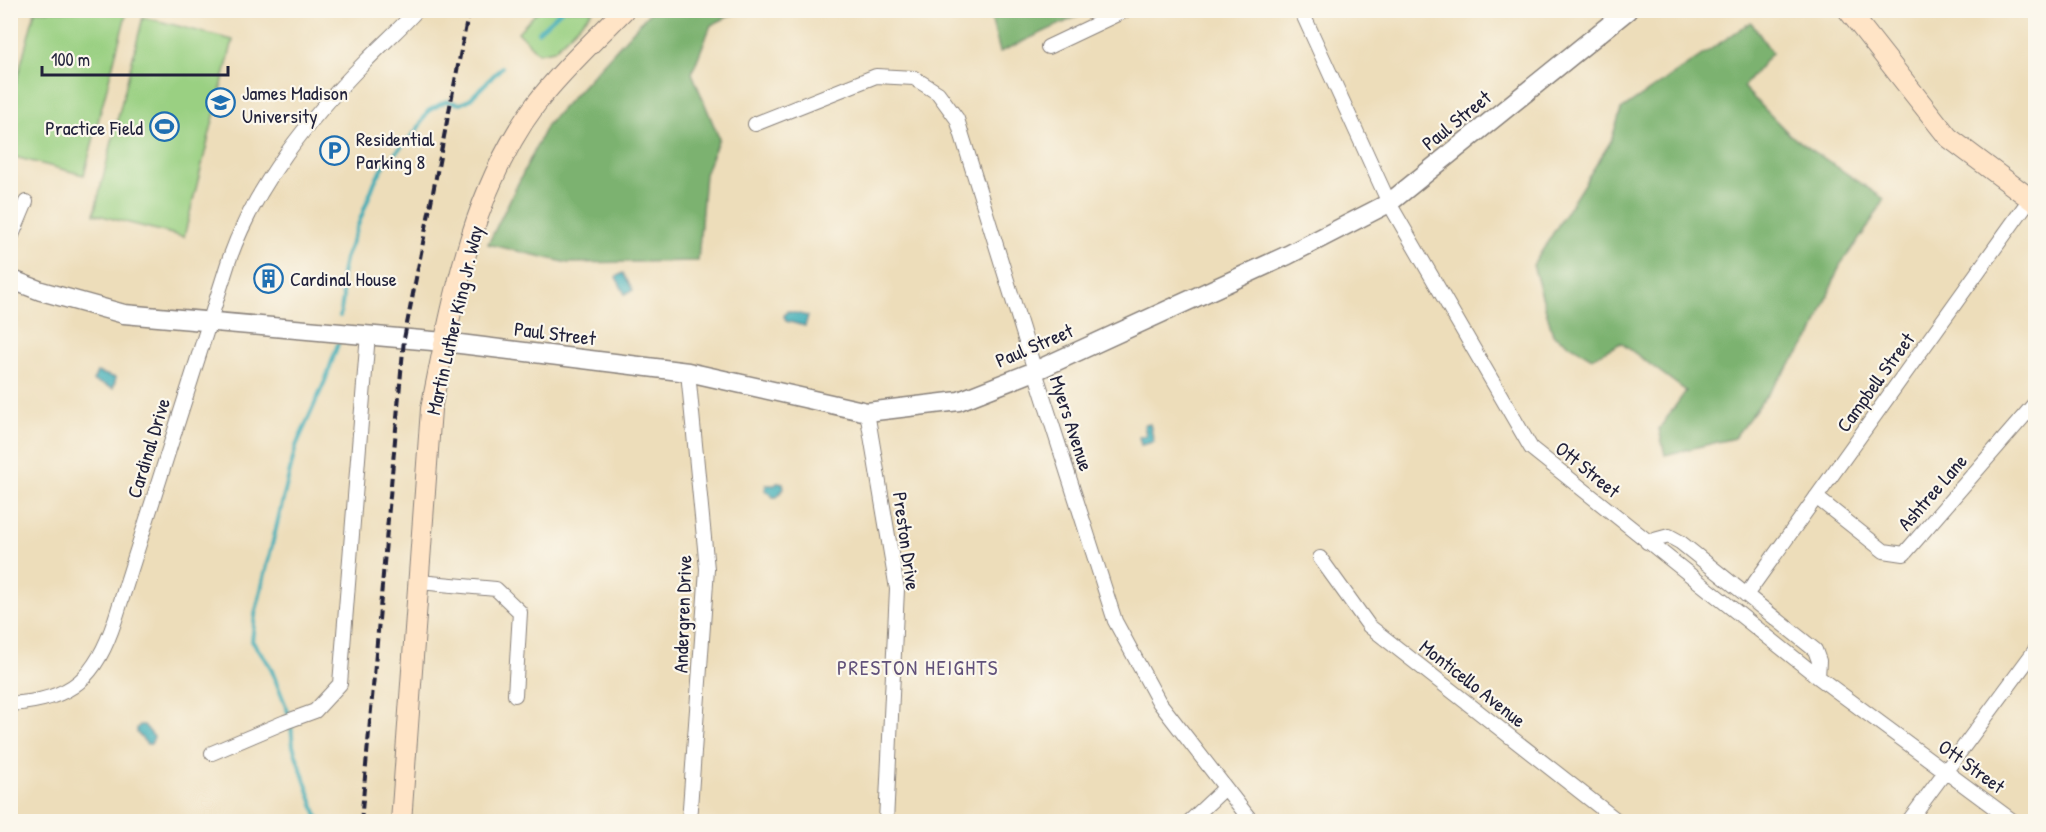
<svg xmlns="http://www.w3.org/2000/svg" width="2046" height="832" font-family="'Patrick Hand',sans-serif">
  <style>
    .green { fill: #9ad082; stroke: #5e795e; stroke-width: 1.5 }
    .forest { fill: #7bb270; stroke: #4e6a56; stroke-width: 1.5 }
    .water { fill: #3aacb5; stroke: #2e6778; stroke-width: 1.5 }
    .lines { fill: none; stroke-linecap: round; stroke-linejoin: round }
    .stream { stroke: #3aacb5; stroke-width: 4 }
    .minor-casing { stroke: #88807a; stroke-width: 16 }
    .tertiary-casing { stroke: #88807a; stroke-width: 21 }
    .secondary-casing { stroke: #88807a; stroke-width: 22 }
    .minor { stroke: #fff; stroke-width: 14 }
    .tertiary { stroke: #fff; stroke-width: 18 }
    .secondary { stroke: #ffe4c6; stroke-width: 20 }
    .rail { stroke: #22223b; stroke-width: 4; stroke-dasharray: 9 4.5; stroke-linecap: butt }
    .labels { text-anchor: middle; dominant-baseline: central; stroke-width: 4.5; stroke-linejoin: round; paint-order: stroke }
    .poi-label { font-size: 20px; fill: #22223b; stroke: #fbf7ec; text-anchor: start }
    .street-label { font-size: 20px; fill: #22223b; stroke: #fbf7ec }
    .neighbourhood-label { font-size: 21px; letter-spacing: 1.5px; fill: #62527a; stroke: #fbf7ec }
  </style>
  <rect width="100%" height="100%" fill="#fbf7ec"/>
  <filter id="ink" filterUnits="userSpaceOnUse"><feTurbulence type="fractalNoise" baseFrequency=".0167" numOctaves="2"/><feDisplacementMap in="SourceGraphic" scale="12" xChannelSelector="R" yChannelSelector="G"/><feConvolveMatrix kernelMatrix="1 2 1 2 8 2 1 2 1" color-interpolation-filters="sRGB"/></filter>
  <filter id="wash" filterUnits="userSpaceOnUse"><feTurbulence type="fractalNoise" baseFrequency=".008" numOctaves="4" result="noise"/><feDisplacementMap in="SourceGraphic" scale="24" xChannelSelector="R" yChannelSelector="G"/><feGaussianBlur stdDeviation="1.35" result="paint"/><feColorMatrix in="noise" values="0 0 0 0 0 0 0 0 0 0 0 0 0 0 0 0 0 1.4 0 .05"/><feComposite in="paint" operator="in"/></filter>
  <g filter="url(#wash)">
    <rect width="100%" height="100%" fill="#edddba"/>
    <path class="green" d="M539,10H593V11L554,50L538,53L518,32Z
      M35,11H127L84,175L11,156V102Z
      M143,17L233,40L184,237L94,214Z"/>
    <path class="forest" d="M989,10H1089V11L1000,52Z
      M651,11H740L711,25L692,73L719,138L705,174L698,261L568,263L488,244L547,125Z
      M1751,22L1772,53L1743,87L1790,135L1884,199L1868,227L1840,265L1812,336L1734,438L1665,455L1659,429L1686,391L1621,343L1592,358L1553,335L1533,265L1611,141L1621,110Z"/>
    <path class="water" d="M623,273L633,290L625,294L616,277Z
      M787,311L808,316L805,326L786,321L784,316Z
      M97,372L116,378L113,388L93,381Z
      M1150,424L1154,442L1141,445L1139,437L1146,435L1144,425Z
      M778,482L783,483L784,488L777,497H773L765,490L766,485H775Z
      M140,725H144L154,737L151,744H147L137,733V728Z"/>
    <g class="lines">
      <path class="stream" d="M538,32L562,10
        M340,316L343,298L341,279L345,259L375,181L385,164L417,130L428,111L446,101L460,104L469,100L502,67
        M290,717L270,666L252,641L255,615L296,446L325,381L338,344
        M291,725L293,746L319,822"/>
    </g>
  </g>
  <g filter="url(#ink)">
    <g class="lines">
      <defs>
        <path id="minor" d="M1301,10L1389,203L1531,448L1818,677L2014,822
          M1048,47L1126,10
          M755,124L876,76L914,78L938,93L957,119L1035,371L1115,621L1159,702L1252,822
          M10,240L26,202
          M688,372L707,569L689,822
          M867,412L897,589L886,822
          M1816,497L1884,551L1904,554L2036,402
          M1647,542L1669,536L1680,542L1815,650L1819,661L1818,677
          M1320,558L1369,626L1619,822
          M419,582L496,589L520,612L515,695
          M1746,595L2035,192
          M10,704C73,700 96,677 115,620L229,260C256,184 309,119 365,62C382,44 400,29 417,10
          M212,753L285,722L315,711L340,684L368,334
          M1189,822L1225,788
          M1908,822L2036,649"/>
        <path id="tertiary" d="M10,279L41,291L124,314L444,342L688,372L867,412L959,401L1035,371L1288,255L1389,203L1628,10"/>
        <path id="secondary" d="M1848,10L1948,137L2036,203
          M401,822L431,409C452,305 471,191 536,104C562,70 594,41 624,10"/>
      </defs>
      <use href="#minor" class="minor-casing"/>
      <use href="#tertiary" class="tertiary-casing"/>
      <use href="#secondary" class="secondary-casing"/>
      <use href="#minor" class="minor"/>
      <use href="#tertiary" class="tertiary"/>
      <use href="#secondary" class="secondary"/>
      <path class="rail" d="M361,822L404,339L469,10"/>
    </g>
  </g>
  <defs>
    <symbol id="university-ring" viewBox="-11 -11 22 22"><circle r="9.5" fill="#fbf7ec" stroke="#1f6fb2" stroke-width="1.5"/><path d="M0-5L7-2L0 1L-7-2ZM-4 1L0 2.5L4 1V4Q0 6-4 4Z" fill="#1f6fb2"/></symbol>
    <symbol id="stadium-ring" viewBox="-11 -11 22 22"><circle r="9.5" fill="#fbf7ec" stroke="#1f6fb2" stroke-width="1.5"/><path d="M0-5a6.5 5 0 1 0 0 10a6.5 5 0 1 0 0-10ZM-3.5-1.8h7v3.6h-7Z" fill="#1f6fb2"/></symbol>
    <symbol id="parking-ring" viewBox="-11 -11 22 22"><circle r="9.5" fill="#fbf7ec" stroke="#1f6fb2" stroke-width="1.5"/><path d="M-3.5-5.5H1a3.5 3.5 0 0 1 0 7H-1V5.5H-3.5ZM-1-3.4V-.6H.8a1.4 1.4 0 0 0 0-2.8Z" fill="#1f6fb2"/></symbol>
    <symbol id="building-ring" viewBox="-11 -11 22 22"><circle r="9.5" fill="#fbf7ec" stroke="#1f6fb2" stroke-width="1.5"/><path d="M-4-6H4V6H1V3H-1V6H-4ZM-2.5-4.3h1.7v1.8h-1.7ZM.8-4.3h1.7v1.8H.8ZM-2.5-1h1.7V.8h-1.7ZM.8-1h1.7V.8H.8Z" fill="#1f6fb2"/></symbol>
  </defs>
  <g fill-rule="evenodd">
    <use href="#university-ring" x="204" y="86" width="33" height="33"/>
    <use href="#stadium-ring" x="148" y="110" width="33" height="33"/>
    <use href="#parking-ring" x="318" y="134" width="33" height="33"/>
    <use href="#building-ring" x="252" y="262" width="33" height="33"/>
  </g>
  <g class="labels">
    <g class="poi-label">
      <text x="242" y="92">James Madison<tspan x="242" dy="23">University</tspan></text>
      <text x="143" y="127" text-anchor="end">Practice Field</text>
      <text x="356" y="138">Residential<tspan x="356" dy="23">Parking 8</tspan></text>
      <text x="290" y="278">Cardinal House</text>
    </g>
    <g class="street-label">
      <text transform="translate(1456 120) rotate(-39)">Paul Street</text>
      <text transform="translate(454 320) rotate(-77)">Martin Luther King Jr. Way</text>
      <text transform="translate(555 333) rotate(7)">Paul Street</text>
      <text transform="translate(1034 345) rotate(-23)">Paul Street</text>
      <text transform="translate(1875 382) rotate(-54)">Campbell Street</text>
      <text transform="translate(1072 423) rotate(72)">Myers Avenue</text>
      <text transform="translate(148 448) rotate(-73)">Cardinal Drive</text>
      <text transform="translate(1588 469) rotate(39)">Ott Street</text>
      <text transform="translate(1932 492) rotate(-49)">Ashtree Lane</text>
      <text transform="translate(907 541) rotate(82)">Preston Drive</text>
      <text transform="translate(682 614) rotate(-88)">Andergren Drive</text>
      <text transform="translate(1473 683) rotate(38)">Monticello Avenue</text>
      <text transform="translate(1972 766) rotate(36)">Ott Street</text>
    </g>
    <g class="neighbourhood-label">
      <text x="918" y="667">PRESTON HEIGHTS</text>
    </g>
  </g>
  <rect width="2046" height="832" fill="none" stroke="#fbf7ec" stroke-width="36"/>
  <path d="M42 66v9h186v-9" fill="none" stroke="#22223b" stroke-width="3"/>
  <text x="51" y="66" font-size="18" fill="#22223b" stroke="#fbf7ec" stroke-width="4.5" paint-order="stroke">100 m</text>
</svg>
